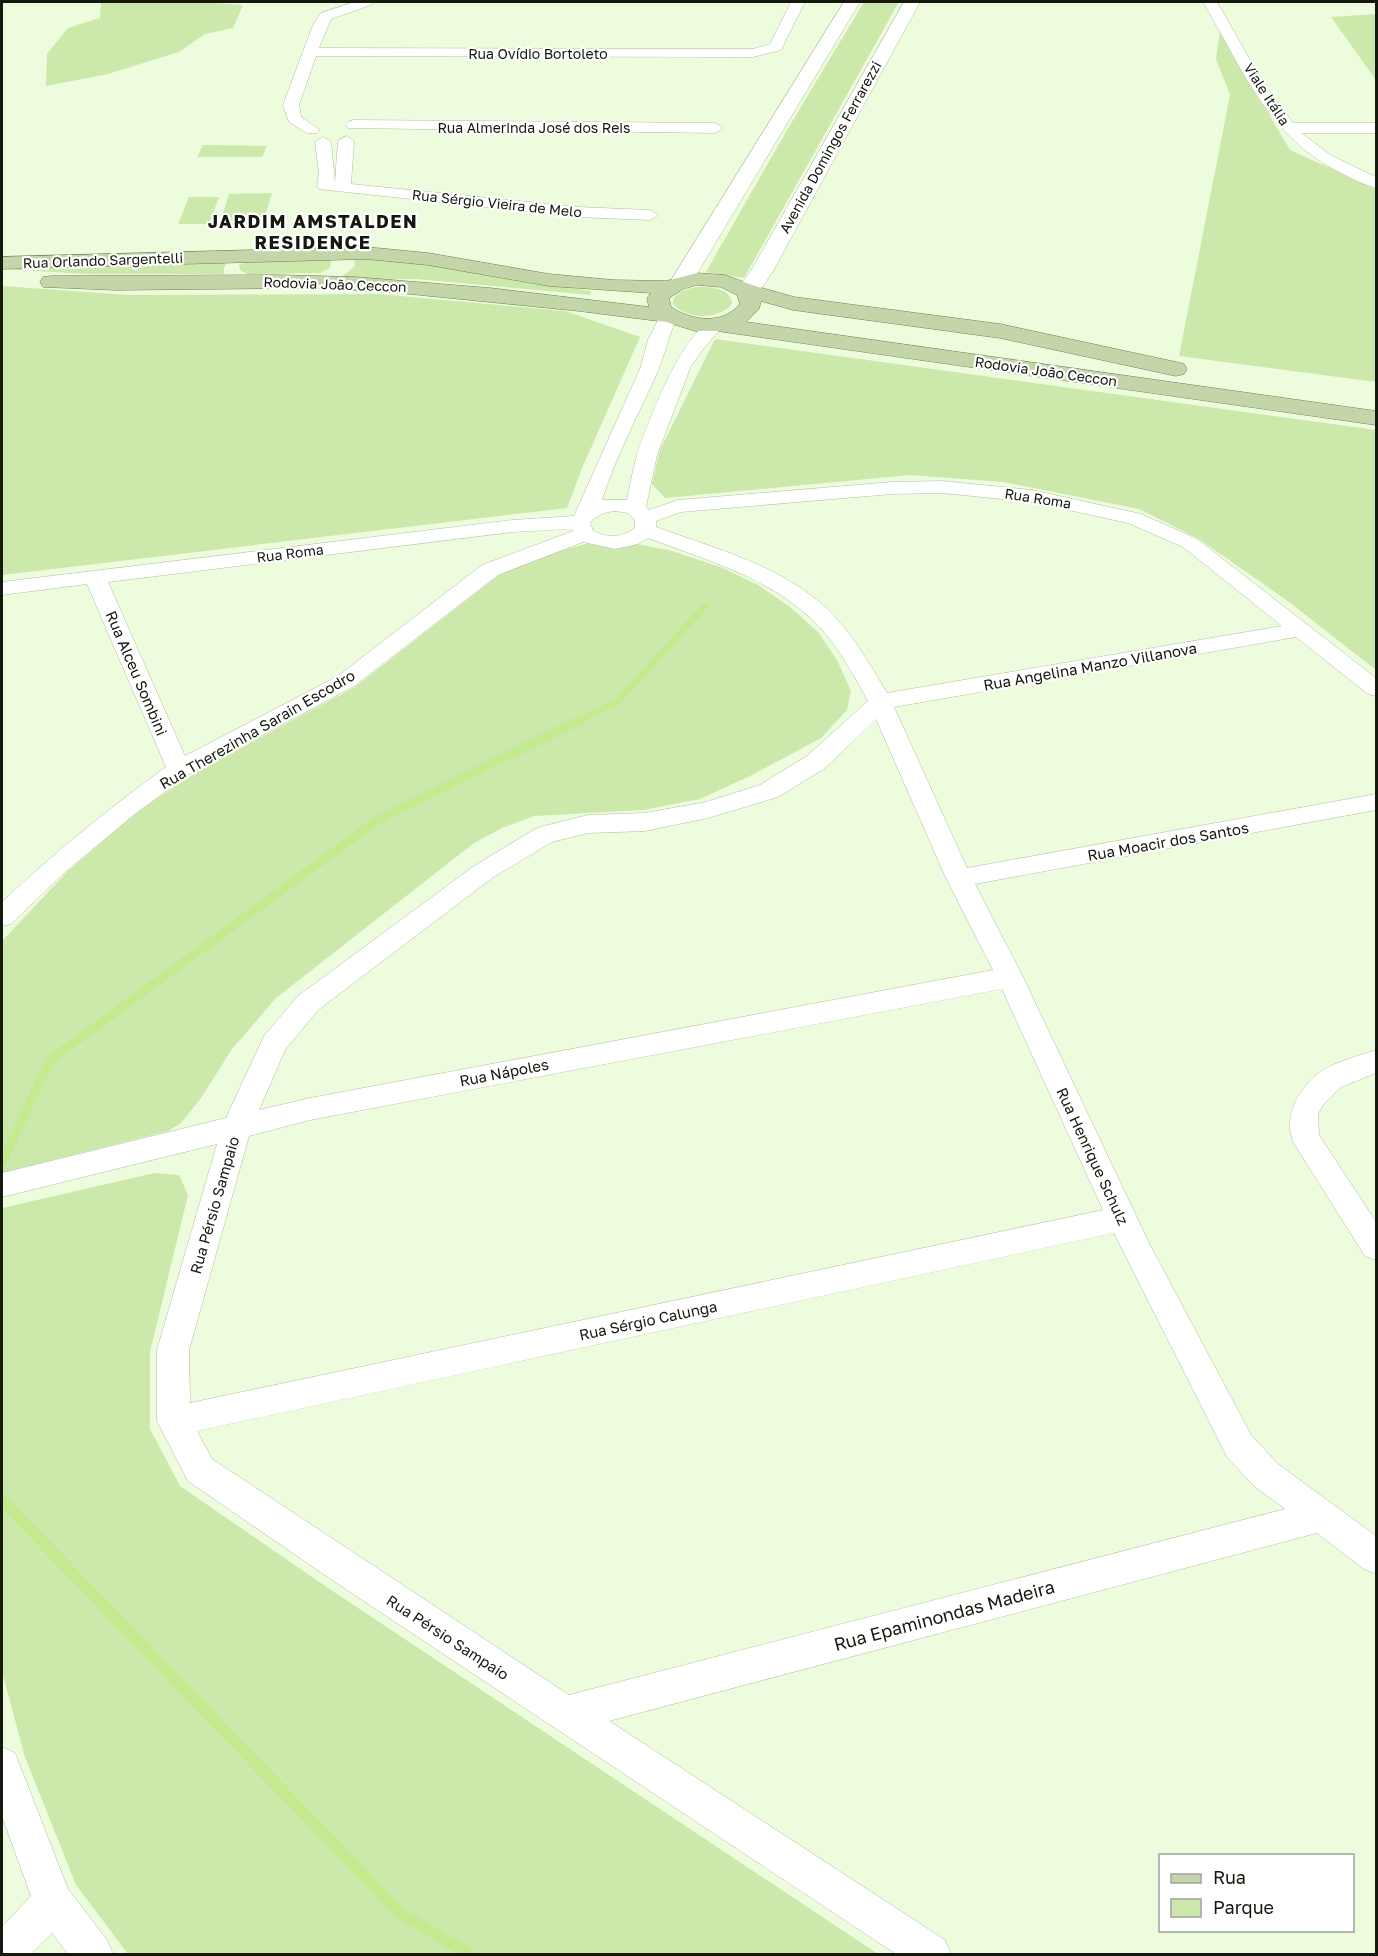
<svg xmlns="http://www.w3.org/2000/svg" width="1378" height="1956" font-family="'Golos Text',sans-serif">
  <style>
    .green { fill: #cde8ab }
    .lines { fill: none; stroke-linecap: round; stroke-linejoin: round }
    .stream-far2 { stroke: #c4ea90; stroke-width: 7 }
    .stream-far1 { stroke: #c4ea90; stroke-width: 9 }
    .stream { stroke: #c4ea90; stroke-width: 12 }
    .minor-casing { stroke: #b1bea0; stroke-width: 1 }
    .secondary-casing { stroke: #b1bea0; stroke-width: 1 }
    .primary-casing { stroke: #6c824d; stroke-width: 1 }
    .minor { fill: #fff; fill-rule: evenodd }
    .secondary { fill: #fff; fill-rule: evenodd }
    .primary { fill: #c4d6a9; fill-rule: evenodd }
    .labels { text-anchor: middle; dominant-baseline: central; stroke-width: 4.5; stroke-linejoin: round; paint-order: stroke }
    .far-street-label { font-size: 14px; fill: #14180d; stroke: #fff }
    .street-label { font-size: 15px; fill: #14180d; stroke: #fff }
    .far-district-label { font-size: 18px; font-weight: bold; letter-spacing: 1.5px; fill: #14180d; stroke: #fff }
    .near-street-label { font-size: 18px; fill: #14180d; stroke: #fff }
  </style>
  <rect width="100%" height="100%" fill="#edfcdc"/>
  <path class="green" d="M101,2H202L243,5L233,28L205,34L179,52L108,74L46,86L47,54L68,28L100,18Z
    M864,2H899L744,278L706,272L783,137Z
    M1376,14V80L1331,17Z
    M1220,31L1290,150L1376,189V382L1179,356L1230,95L1216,59Z
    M203,145L267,146L262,157H197Z
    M272,193L262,226H219L229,194Z
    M189,197H219L209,224H178Z
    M353,255L392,257L590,291L591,295L416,279H339L355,266Z
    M324,257L331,260L330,268L320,273L247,274L240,270L239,265L247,262Z
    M228,261L224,268V274H87L2,269Z
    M2,286L128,295L379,294L565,311L640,337L583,466L567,508L2,575Z
    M695,287C709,287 731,287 732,304C719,320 687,320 673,304C673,292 685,290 695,287Z
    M715,339L1376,430V670L1289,602L1199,539L1139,509L1003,482L910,475L665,498L652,484L660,450Z
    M627,542L672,551L723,568L760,586L790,607L818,632L837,660L851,691L847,710L821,738L754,774L700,799L643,810L534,816L502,828L474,843L276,998L232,1049L201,1098L181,1123L168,1131L2,1173V941L68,871L137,812L198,771L355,687L499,575L535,558L585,544Z
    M155,1173L179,1175L188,1195L150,1352V1429L180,1486L331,1590L878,1954H128L76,1885L25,1757L2,1672V1208Z"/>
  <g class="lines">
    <path class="stream-far2" d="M579,721L617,702L705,606"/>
    <path class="stream-far1" d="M2,1163L50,1060L376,821L582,719"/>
    <path class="stream" d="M2,1500L400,1913L469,1954"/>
    <defs>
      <path id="minor" d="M354,2H373L371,5L331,19L319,48L753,49L770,44L791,2H805L781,50L753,57L316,56L299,105L301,117L320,130L317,133H307L289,122L283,105L313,25L321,13Z
        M1203,2H1217L1262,81L1293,123H1376V133H1301L1332,156L1376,177V188C1365,185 1353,179 1343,174C1269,139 1242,68 1203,2Z
        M353,120L715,123L723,128L715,133L348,128L345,125L348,122Z
        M346,136L354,141L351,184L577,207L650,210L658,215L650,220L577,217L319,189L317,186L319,173L315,142L323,137L331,142L335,182L338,141Z
        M668,311L674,312L677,316C669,335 665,354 657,373C638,415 616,456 602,500H627C630,485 633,469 637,455C646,428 688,312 722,320L725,324L704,348L691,366L657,455L646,507L649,510L678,500L892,482L942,481L1032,490L1141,514L1197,539L1376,678V696L1368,694L1296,637L894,707L967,868L1376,794V810L975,884L1023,977L1149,1243L1251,1435L1278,1464L1376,1536V1574L1364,1569L1317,1533L609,1721L945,1940L951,1954H896L335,1582L188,1481L157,1421V1350L217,1144L2,1197V1173L226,1118L264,1036L298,996L474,866L535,829L544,826L588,815L645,813L706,802L760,785L807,756L868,701C856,679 844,657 829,638C785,582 712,562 648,538L638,544L615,549L583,542L498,575L354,686L188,775L136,813L65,872L11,924L2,926V902C54,853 108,809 166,767L87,584L2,595V582L513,520L574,516L640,369L648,340L662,312ZM942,493L1032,502L1128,523L1183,547L1282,626L887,693C869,663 851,631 825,607C779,565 714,548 656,527V521L681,512L892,494ZM615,511L628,513L635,520V528C621,538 608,538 593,531L590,522C598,515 604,512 615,511ZM572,529L573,531L482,565L338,676L185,756L108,582L513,532ZM876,719L946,878L993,970L310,1098L259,1110L285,1050L318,1010L492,878L552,842L588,833L645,831L708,818L778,797L825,768ZM1002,989L1103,1210L190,1403L189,1350L249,1136L310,1120ZM1114,1233L1227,1457L1254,1486L1285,1509L569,1695L212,1459L197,1431Z
        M1376,1050V1073L1341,1087L1323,1105L1318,1114L1319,1135L1376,1222V1260L1365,1256L1295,1145C1281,1119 1298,1089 1320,1072C1332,1063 1361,1055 1376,1050Z
        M2,1747L15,1753L68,1889L107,1940L113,1954H68L52,1933L31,1954H2V1927L31,1896L2,1816Z"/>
      <path id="secondary" d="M844,2H860L689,287L681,288L673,287L670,282Z
        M904,2H920L773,271C764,284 757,300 739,296L736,291L752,269Z"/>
      <path id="primary" d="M366,247L428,253L549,274L614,280L666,281L697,273L725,275L755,286L794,297L1000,324L1176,362L1184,364L1187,369L1184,374L1176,376L1000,338L793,310L761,301L759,309L746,322L1376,411V425L717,331H695L666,322L579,311L400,293L310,288L116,290L43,287L40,282L43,277L51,276L278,275L355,277L490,288L649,307L647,298L651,293L549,286L428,265L366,259L2,269V257ZM697,285L721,287L737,295L740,304C723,325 692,321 671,307L669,298L683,289Z"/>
    </defs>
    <use href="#minor" class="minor-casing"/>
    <use href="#secondary" class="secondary-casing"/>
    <use href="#primary" class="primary-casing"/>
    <use href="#minor" class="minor"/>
    <use href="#secondary" class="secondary"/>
    <use href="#primary" class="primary"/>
  </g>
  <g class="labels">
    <g class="far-street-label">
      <text x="538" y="53">Rua Ovídio Bortoleto</text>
      <text transform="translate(1267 94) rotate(57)">Viale Itália</text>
      <text x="534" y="127">Rua Almerinda José dos Reis</text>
      <text transform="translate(830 147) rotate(-61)">Avenida Domingos Ferrarezzi</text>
      <text transform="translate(497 203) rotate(6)">Rua Sérgio Vieira de Melo</text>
      <text transform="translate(103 260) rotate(-2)">Rua Orlando Sargentelli</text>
      <text transform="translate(335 284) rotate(2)">Rodovia João Ceccon</text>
      <text transform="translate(1046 371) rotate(8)">Rodovia João Ceccon</text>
      <text transform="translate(1038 498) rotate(9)">Rua Roma</text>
      <text transform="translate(290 553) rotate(-7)">Rua Roma</text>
    </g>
    <g class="street-label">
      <text transform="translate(1090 666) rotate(-10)">Rua Angelina Manzo Villanova</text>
      <text transform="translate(137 673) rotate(67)">Rua Alceu Sombini</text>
      <text transform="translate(257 729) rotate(-30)">Rua Therezinha Sarain Escodro</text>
      <text transform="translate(1168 841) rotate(-10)">Rua Moacir dos Santos</text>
      <text transform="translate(504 1072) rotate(-11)">Rua Nápoles</text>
      <text transform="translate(1093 1156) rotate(65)">Rua Henrique Schulz</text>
      <text transform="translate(214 1205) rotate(-74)">Rua Pérsio Sampaio</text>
      <text transform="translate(648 1320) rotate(-12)">Rua Sérgio Calunga</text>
      <text transform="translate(448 1637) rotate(33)">Rua Pérsio Sampaio</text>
    </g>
    <g class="far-district-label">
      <text x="313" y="221">JARDIM AMSTALDEN<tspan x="313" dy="21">RESIDENCE</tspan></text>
    </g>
    <g class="near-street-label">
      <text transform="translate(944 1615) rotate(-15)">Rua Epaminondas Madeira</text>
    </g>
  </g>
  <rect width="1378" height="1956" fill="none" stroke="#14180d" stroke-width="6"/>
  <rect x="1159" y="1854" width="195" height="78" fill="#ffffff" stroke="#a1a39e" stroke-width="1.5"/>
  <rect x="1171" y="1874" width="30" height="9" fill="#c4d6a9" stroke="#a1a39e" stroke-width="1.5"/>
  <text x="1213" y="1884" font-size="18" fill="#14180d">Rua</text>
  <rect x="1171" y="1899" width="30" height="18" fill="#cde8ab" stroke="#a1a39e" stroke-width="1.5"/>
  <text x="1213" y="1914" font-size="18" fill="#14180d">Parque</text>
</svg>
